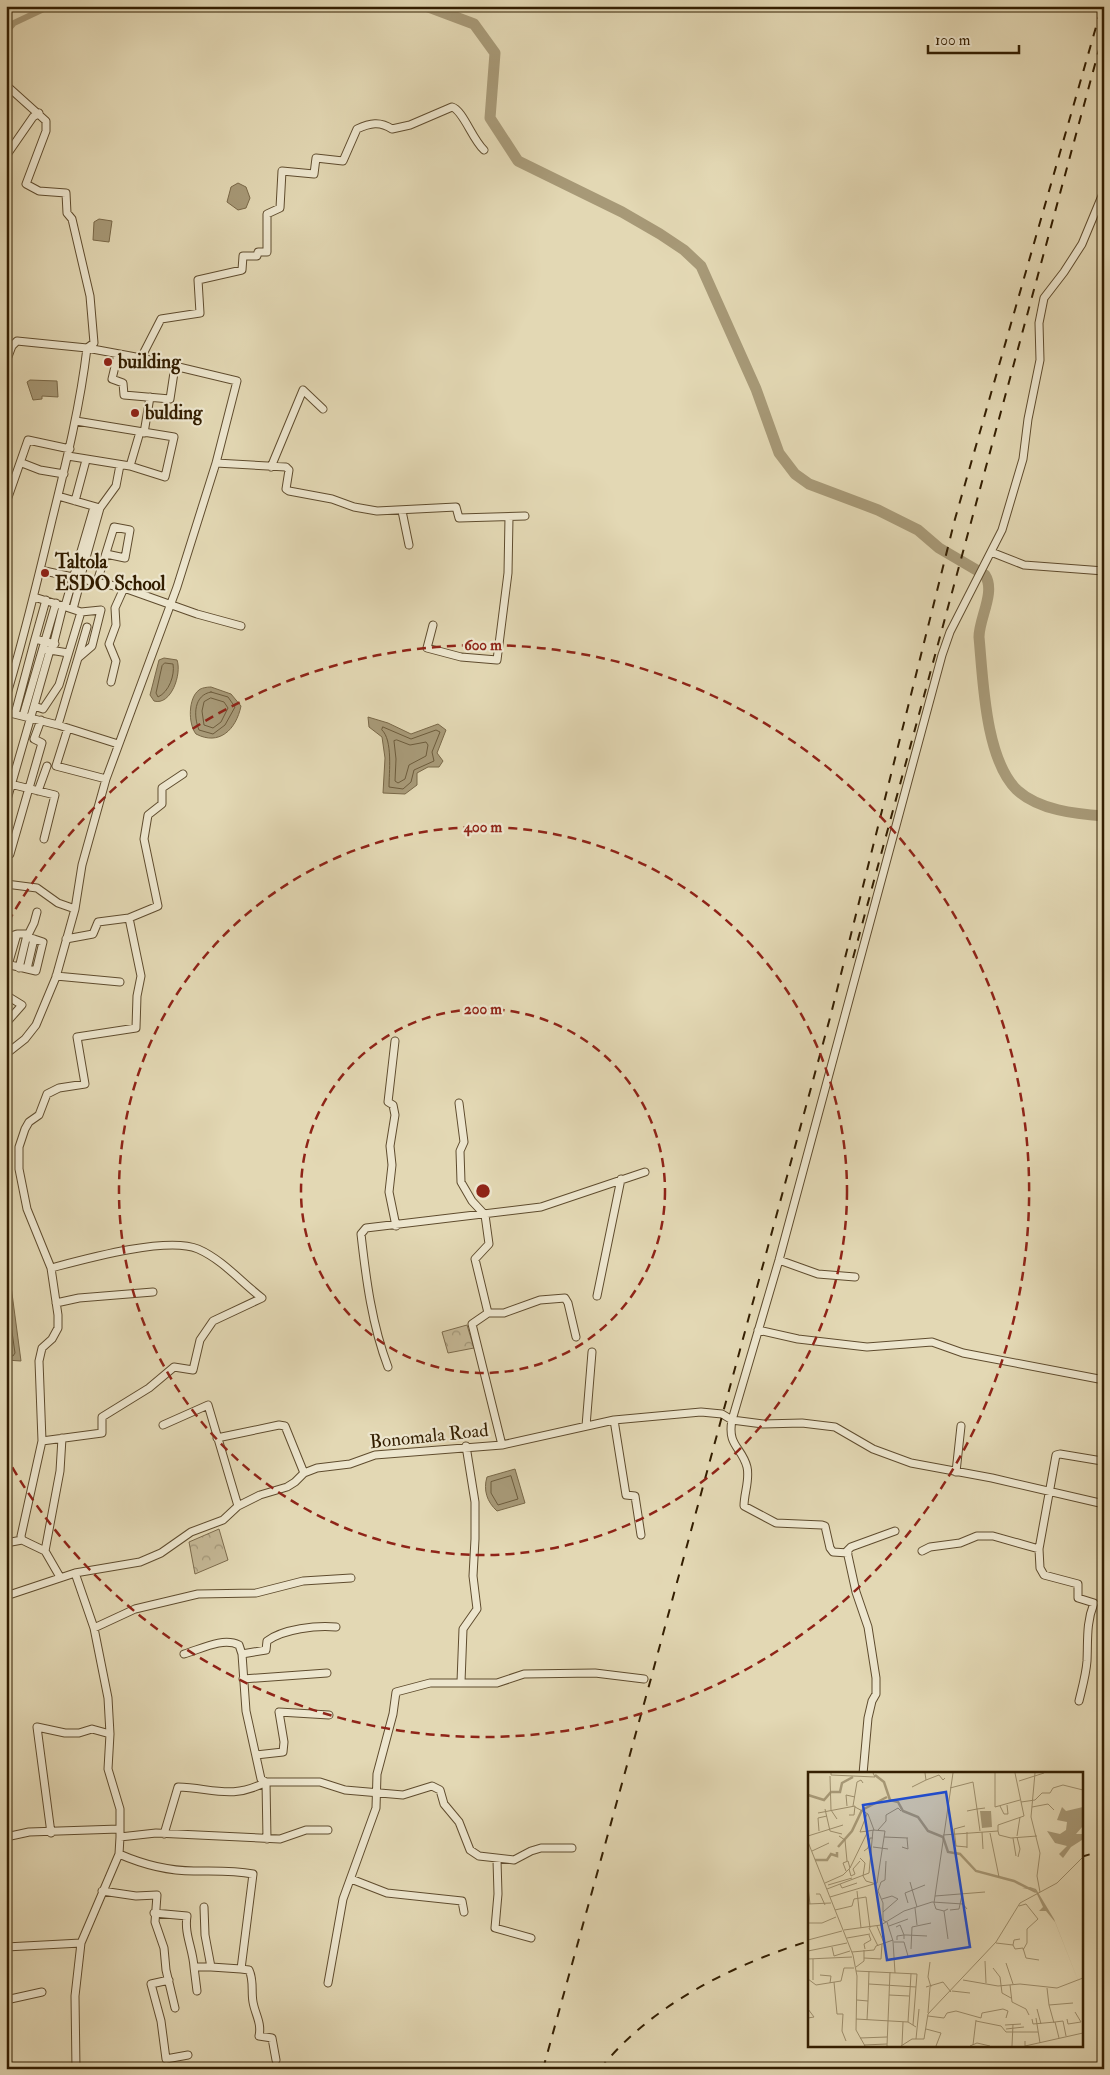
<svg xmlns="http://www.w3.org/2000/svg" width="1110" height="2075" font-family="'IM FELL Double Pica',serif">
  <style>
    .forest { fill: url(#forest-crowns); stroke: #7c6b4c }
    .water { fill: #a79977; stroke: #796848 }
    .lines { fill: none; stroke-linecap: round; stroke-linejoin: round }
    .shore { stroke: #6d5c3c; stroke-width: 1 }
    .canal { stroke: #a79977; stroke-width: 6 }
    .river { stroke: #a79977; stroke-width: 11 }
    .minor-casing { stroke: #5f4c2e; stroke-width: 9 }
    .minor { stroke: #ede6ce; stroke-width: 7 }
    .rail { stroke: #331e01; stroke-width: 2; stroke-dasharray: 9 9; stroke-linecap: butt }
    .ring { fill: none; stroke: #8f2418; stroke-width: 2.5; stroke-dasharray: 9 6 }
    .poi-dot { fill: #8f2418; stroke: #ede6ce; stroke-width: 2 }
    .labels { text-anchor: middle; dominant-baseline: central; stroke-width: 4.5; stroke-linejoin: round; paint-order: stroke }
    .poi-label { font-size: 19px; font-weight: bold; fill: #331e01; stroke: #ede6ce; text-anchor: start }
    .street-label { font-size: 19px; fill: #331e01; stroke: #ede6ce }
    .inset-river { fill: none; stroke: #a79977; stroke-width: 2.5 }
    .inset-road { fill: none; stroke: #9d8e6c; stroke-width: 1 }
    .view { fill: #1d4ed8; fill-opacity: 0.15; stroke: #1d4ed8; stroke-width: 2.5 }
    .inset-edge { fill: none; stroke: #331e01; stroke-width: 2.5 }
    .centre { fill: #8f2418; stroke: #ede6ce; stroke-width: 2.5 }
    .ring-label { font-size: 15px; text-anchor: middle; font-weight: bold; fill: #8f2418; stroke: #ede6ce; stroke-width: 4.5; stroke-linejoin: round; paint-order: stroke }
  </style>
  <defs>
    <pattern id="forest-crowns" width="20" height="18" patternUnits="userSpaceOnUse" patternTransform="scale(1.25)"><rect width="20" height="18" fill="#c5b896"/><path d="M2 6a3 3 0 1 1 6 0M12 15a3 3 0 1 1 6 0" fill="none" stroke="#a19578"/></pattern>
  </defs>
  <rect width="100%" height="100%" fill="#e3d8b4"/>
  <filter id="stains"><feTurbulence type="fractalNoise" baseFrequency=".004" numOctaves="4"/><feColorMatrix values="0 0 0 0 .2 0 0 0 0 .09 0 0 0 0 .02 0 0 0 .5 -.17"/></filter>
  <radialGradient id="worn" r=".72"><stop offset=".6" stop-color="#630" stop-opacity="0"/><stop offset="1" stop-color="#630" stop-opacity=".3"/></radialGradient>
  <path class="forest" d="M467,1325L474,1348L448,1353L442,1332Z
    M219,1529L228,1560L195,1574L189,1542Z"/>
  <path class="water" d="M238,183L246,187L250,198L246,208L238,210L227,202L231,187Z
    M99,219L112,221L109,242L93,240L94,222Z
    M30,380L57,381L58,397L42,396V399L33,400L27,382Z
    M164,658L177,660C182,674 171,706 154,701L150,695L159,660Z
    M211,687L231,694L241,706C236,730 219,746 196,734C188,724 188,698 199,690C201,688 207,687 211,687Z
    M368,717L388,723L411,734L438,724L446,730L437,753L443,761L439,767H428L417,773V785L405,794L383,793L385,758L382,737L369,727Z
    M6,1233L7,1256L21,1361L6,1360Z
    M515,1469L525,1503L497,1511C487,1502 483,1490 487,1477Z"/>
  <g class="lines">
    <path class="shore" d="M165,663L173,664C175,675 169,692 158,697L156,693L162,666Z
      M211,692L228,697L235,707L225,725L213,734L199,730C193,715 194,695 211,692Z
      M211,698L224,702L228,708L221,722L213,728L204,725L202,711L204,702Z
      M383,727L411,739L436,730L440,732L432,752L434,761L414,770L411,782L403,789L389,787C389,773 393,740 382,730Z
      M397,740L410,745L426,742L428,745L426,756L409,765L405,779L398,783L395,781L396,759L394,741Z
      M6,1290L15,1353L13,1356L6,1355
      M511,1476L518,1499L498,1505L491,1493V1482Z"/>
    <path class="canal" d="M6,32L14,23L50,6"/>
    <path class="river" d="M426,6L474,24L495,53L490,118L518,161L622,212L660,234L684,250L701,266L756,389L779,453L795,474L809,484L878,510L918,530L939,548L985,575C996,592 979,618 979,637C983,679 985,759 1017,790C1039,810 1075,814 1104,816"/>
    <defs>
      <path id="minor" d="M6,85L46,121V131L26,184L39,191L66,193L67,213L72,219L90,296L94,343L87,348L17,341L12,346L6,362
        M6,156L33,117L39,113
        M118,354L112,379L123,383L124,395L170,399L175,366
        M141,358L161,319L200,313L198,280L242,270L243,256H257L258,252H267V214L280,208L282,171L314,174L316,158L343,161L357,129C370,123 380,121 392,129L410,125L452,107C463,110 472,139 484,150
        M76,421L174,437L165,477L130,466L140,432
        M144,433L150,397
        M68,456L130,466
        M22,463L40,470L64,474
        M216,463L286,467L289,470L286,489L289,491L332,499L354,507L377,511L456,507L459,518L525,516
        M271,467L303,390L323,409
        M58,496L100,508L80,579
        M75,501L86,460
        M6,503L28,440L70,449
        M100,508L116,486L120,465
        M402,511L409,545
        M991,552L1024,565L1104,571
        M40,570L124,588L197,614L241,626
        M97,582L114,527L130,530L125,558L106,554
        M34,597L63,606L53,646
        M65,606L94,507
        M73,609L81,579
        M433,625L427,648L461,657L497,660L508,573L509,517
        M35,639L46,600
        M43,649L50,650L34,706L43,709L59,685L81,612L63,606
        M50,650L68,653
        M78,658L87,627
        M111,682L116,661L109,644L116,625L115,608L124,588
        M6,697C24,638 38,579 52,520C66,463 80,407 87,348L141,358L237,381L216,463L177,587L106,779L82,865L75,909L56,977L36,1025L25,1039L6,1054
        M6,712L58,725L118,744
        M15,714L35,639L55,644
        M23,716L56,603
        M58,725L78,658L92,646L101,610L81,612
        M68,728L56,766L106,779
        M6,783L55,795L44,839
        M38,791L47,766
        M6,803L34,706
        M6,853L10,854L42,743L34,739L41,720
        M6,884L37,888L58,903L75,909
        M6,938L17,934
        M66,939L93,934L98,922L129,918
        M6,964L36,971L43,942L34,939
        M8,965L17,934H28
        M19,968L26,939L34,923L37,912
        M27,969L34,939L30,938
        M56,976L120,982
        M6,1001L9,997L22,1005L6,1023
        M395,1041L388,1102L393,1105L395,1115L390,1146L392,1165L389,1192L396,1226
        M459,1103L464,1142L460,1151L461,1182L472,1201L485,1215L489,1244L475,1259L488,1313L472,1324L502,1445
        M779,1260L818,1274L855,1277
        M597,1296L621,1179
        M56,1303L79,1298L153,1292
        M488,1313H504L540,1300L565,1298L568,1303L576,1337
        M758,1330L798,1339L867,1347L932,1342L963,1353L1104,1380
        M388,1367C372,1325 366,1279 361,1234L366,1228L541,1207L645,1172
        M614,1420L626,1495L635,1496L641,1535
        M163,1425L208,1405L238,1506
        M586,1426L592,1352
        M217,1438L279,1425L285,1426L304,1473
        M42,1441L102,1433V1417L149,1388L174,1367L193,1370L200,1340L213,1321L262,1298C241,1282 223,1260 198,1249C167,1236 85,1259 51,1268
        M956,1472L961,1426
        M6,1543L22,1540
        M1039,1549L1040,1568L1044,1575L1078,1584V1598L1094,1603C1086,1623 1088,1640 1087,1661C1086,1675 1082,1688 1079,1701
        M45,1551L60,1471L62,1438
        M922,1551L930,1547L960,1543L977,1536H993L1039,1549L1056,1455L1060,1454L1102,1461L1104,1452
        M848,1553L833,1552L830,1548L825,1526L822,1525L776,1523L744,1506C744,1493 750,1480 747,1467C742,1447 727,1446 732,1420L779,1260L942,655L950,632L1002,530L1023,459L1028,419L1040,360L1039,323L1044,298L1064,272L1082,244L1104,191
        M75,1573L94,1628L108,1698L110,1734L108,1769L120,1809V1837L119,1854L81,1943L75,1996L76,2069
        M60,1577L45,1551L22,1540L21,1536L42,1441L39,1361L42,1348L52,1339L58,1328V1315L51,1268L27,1209L19,1169V1147L25,1129L29,1122L39,1115L47,1094L59,1088L85,1084L77,1037L136,1028L137,996L141,976L129,918L158,906L144,839L148,815L162,804V788L183,774
        M6,1596L75,1573L140,1562L161,1553L191,1532L223,1520L238,1506L260,1495L287,1487L295,1482L304,1473L317,1468L350,1464L375,1455L502,1445L614,1420L701,1412L722,1414L732,1420L763,1424L802,1423L835,1427L873,1449L911,1463L992,1478L1104,1504
        M94,1628L135,1609L198,1594L256,1593L303,1581L351,1578
        M242,1654L266,1650L267,1641C283,1629 317,1625 336,1627
        M243,1679L327,1673
        M461,1682L463,1629L477,1609L473,1576L475,1539V1502L466,1446
        M256,1755L283,1752L284,1742L279,1712L329,1715
        M863,1774L868,1718L872,1701L876,1694V1678L868,1627L856,1592L847,1551L851,1547L895,1531
        M51,1833L37,1727L65,1733H79L92,1729L110,1734
        M164,1834L178,1787C212,1788 232,1800 266,1782L261,1779L246,1711L242,1654L239,1645C223,1637 201,1649 184,1654
        M6,1837L29,1832L119,1829
        M120,1837L156,1833L280,1839L306,1830H328
        M267,1839L266,1782H320L345,1790L403,1795L432,1786L440,1790L444,1804L459,1822L470,1850L479,1856L514,1860L531,1851L541,1848H572
        M119,1854C142,1864 168,1871 194,1871C214,1871 233,1870 253,1874L241,1969L249,1970C254,1980 251,1991 253,2002C255,2014 262,2023 259,2036L272,2038L276,2060
        M497,1860L498,1894L495,1928L531,1938
        M351,1879L387,1893L462,1901L464,1912
        M102,1891L136,1896L157,1895L155,1922L164,1948L166,1970L175,2008
        M204,1907L205,1935L211,1967L241,1969
        M154,1913L187,1916C184,1934 193,1949 194,1967H211
        M6,1947L81,1943
        M194,1967L197,1991
        M169,1980L151,1984L161,2021L166,2059L188,2055
        M328,1983L343,1899L376,1808L377,1774L393,1714L396,1692L430,1683H497L524,1674L595,1673L644,1679
        M6,2000L42,1992"/>
    </defs>
    <use href="#minor" class="minor-casing"/>
    <use href="#minor" class="minor"/>
    <path class="rail" d="M853,958L1104,31
      M1081,1857L1104,1850
      M543,2069L650,1682L831,1014L955,519L1102,6
      M600,2069C651,2005 732,1965 809,1941"/>
  </g>
  <g class="ring">
    <circle cx="483" cy="1191" r="182"/>
    <circle cx="483" cy="1191" r="364"/>
    <path d="M8 922A546 546 0 1 1 8 1460"/>
  </g>
  <g class="poi-dot">
    <circle cx="108" cy="362" r="5"/>
    <circle cx="135" cy="413" r="5"/>
    <circle cx="45" cy="573" r="5"/>
  </g>
  <g class="labels">
    <g class="poi-label">
      <text x="118" y="362">building</text>
      <text x="145" y="413">bulding</text>
      <text x="55" y="562">Taltola<tspan x="55" dy="22">ESDO School</tspan></text>
    </g>
    <g class="street-label">
      <text transform="translate(429 1436) rotate(-6)">Bonomala Road</text>
    </g>
  </g>
  <g transform="translate(808 1772)">
    <rect width="275" height="275" fill="#e3d8b4"/>
    <path d="M254,35L258,39L275,35V54L268,62H274V68L263,75L255,86L251,82L259,74L247,71L239,59L252,62L258,58L259,50L249,48ZM172,39H183L184,55L174,56ZM214,116L222,115L228,117L246,147L275,221L247,150L238,139H231L235,135L227,118Z" fill="#a79977"/>
    <path class="inset-river" d="M67,3L76,10L82,28L90,30L95,39L110,45L120,59L135,65L140,80L152,82L168,99L206,109L228,120M0,23L16,28L23,20H32L34,11L45,5M54,38L79,25M30,75L44,59L54,38M7,88H19L23,82L29,84V80"/>
    <path class="inset-road" d="M23,1V3L67,5L65,1M187,1V35L212,28M227,1L223,45L232,81L229,104L232,120M22,4L23,38L29,47M118,8L131,3L135,8L137,6M211,9L236,1M104,15L118,8L117,1M142,16L165,10L169,37L159,39M213,30L227,28L234,21H242L245,16L255,13L275,18M39,34L38,23L47,25M45,34L49,10L53,8L55,11M192,34L196,42H200L199,33M224,35L240,32L246,38M17,37L22,59L34,62M10,41L47,34L46,43H41M59,42L52,60L60,59M157,54L146,57L148,74L159,75M70,58L78,49V43L90,36L93,39M11,59L10,46L19,44M172,59L169,37L177,36M190,59L191,63L203,66L229,64M174,60L175,77M182,61L191,105M135,63L190,59V53L216,44L207,1M0,64L35,53M31,64L37,68L39,89M209,64L212,45M76,65L100,66M209,65L212,77L210,85M205,66L208,84M0,70L45,183L49,204L48,258L57,274M65,75L80,77M94,75L100,77L99,66M159,76V60M4,79L21,71M56,79L60,76L62,66H65M52,86L57,91L55,104L58,109L68,112M78,89L77,108L73,110L70,119L75,131V148L78,150M41,97L43,104L47,102L45,97L52,89M38,99L35,91L40,89L42,96M102,110L109,135M17,111L35,103L42,96L60,59L66,58L60,42L47,35M32,112L34,116L49,111M20,113L44,106M0,115L2,132M19,117L61,101L65,58L77,59L69,111L22,125M49,119L53,156M8,122H12L17,133M127,124L177,120M74,127L84,124L90,127L75,140M100,131L97,121L117,113M0,132L23,131M211,134L218,132L230,147L219,157V171L215,178M107,136L109,153M140,137L136,139L140,167M27,138L44,134L46,127L58,125L62,156M142,138L151,137L154,123M136,139L128,137L126,131L145,1M79,150L85,169L87,201M0,151H14L28,145M69,154L76,171M81,154L100,147M88,155L92,153L96,163L89,164V168M61,156L70,174M36,158L73,153L96,139L124,130L155,132L159,137M39,166L62,162M96,167V163H99L119,164M0,168L34,159M86,170H96L100,184M188,171L205,173L206,168L212,167M205,173L207,177L215,176L218,186L231,188M24,175L26,184L42,179M57,177L56,172L63,168L61,163M103,177L104,155L123,151M0,179L39,171M44,180L66,178L68,174L85,168M56,186L73,187L74,172M0,187L44,185M5,187V208M177,189L178,211M122,190L120,205L123,215M198,191L205,212M48,195L56,189V178M185,196L192,205L194,221L203,226M48,199L109,202L105,253M12,203L23,204L22,211M0,207L8,213L33,209L36,196H46M155,208L190,214L212,212L249,216L275,206M26,210L29,242H35L34,259L38,269M61,212L108,215M202,213L204,230L218,237L221,243M118,215L135,210L143,220M239,216L241,233M144,219L162,221M81,223L101,224M49,228L60,229L61,199M0,237L6,245L0,246M229,237L233,252M120,241L122,215M120,244L136,246L139,241L148,239L173,246L174,241L195,237L200,239L198,246M228,246L232,271M48,247L100,250L108,255M224,247L225,252L247,250L251,266M259,247L260,252L273,250L267,240M59,248L60,229M168,249L193,254L198,260H230M100,250L103,202M247,250L255,249L258,264M246,251L241,233L265,231M197,253L213,252M118,257L133,261L128,274M198,257L216,255M52,266L79,265M108,267L111,237M217,269V274L275,261M56,273L79,272M94,273L95,250M165,273L168,248M79,274L82,200M93,274L104,267H116L120,242L188,170L212,131L249,111L275,85M162,274L169,271L182,274M204,274L205,252"/>
    <path class="view" d="M138,20L162,175L79,188L55,33Z"/>
    <rect width="275" height="275" class="inset-edge"/>
  </g>
  <circle cx="483" cy="1191" r="8" class="centre"/>
  <g class="ring-label">
    <text x="483" y="650">600 m</text>
    <text x="483" y="832">400 m</text>
    <text x="483" y="1014">200 m</text>
  </g>
  <rect width="1110" height="2075" fill="none" stroke="#e3d8b4" stroke-width="25"/>
  <rect x="8" y="8" width="1095" height="2060" fill="none" stroke="#331e01" stroke-width="2.5"/>
  <rect x="12" y="12" width="1085" height="2050" fill="none" stroke="#331e01"/>
  <path d="M928 45v8h91v-8" fill="none" stroke="#331e01" stroke-width="2.5"/>
  <text x="935" y="45" font-size="15" fill="#331e01" stroke="#ede6ce" stroke-width="4" paint-order="stroke">100 m</text>
  <rect width="100%" height="100%" filter="url(#stains)"/>
  <rect width="100%" height="100%" fill="url(#worn)"/>
</svg>
